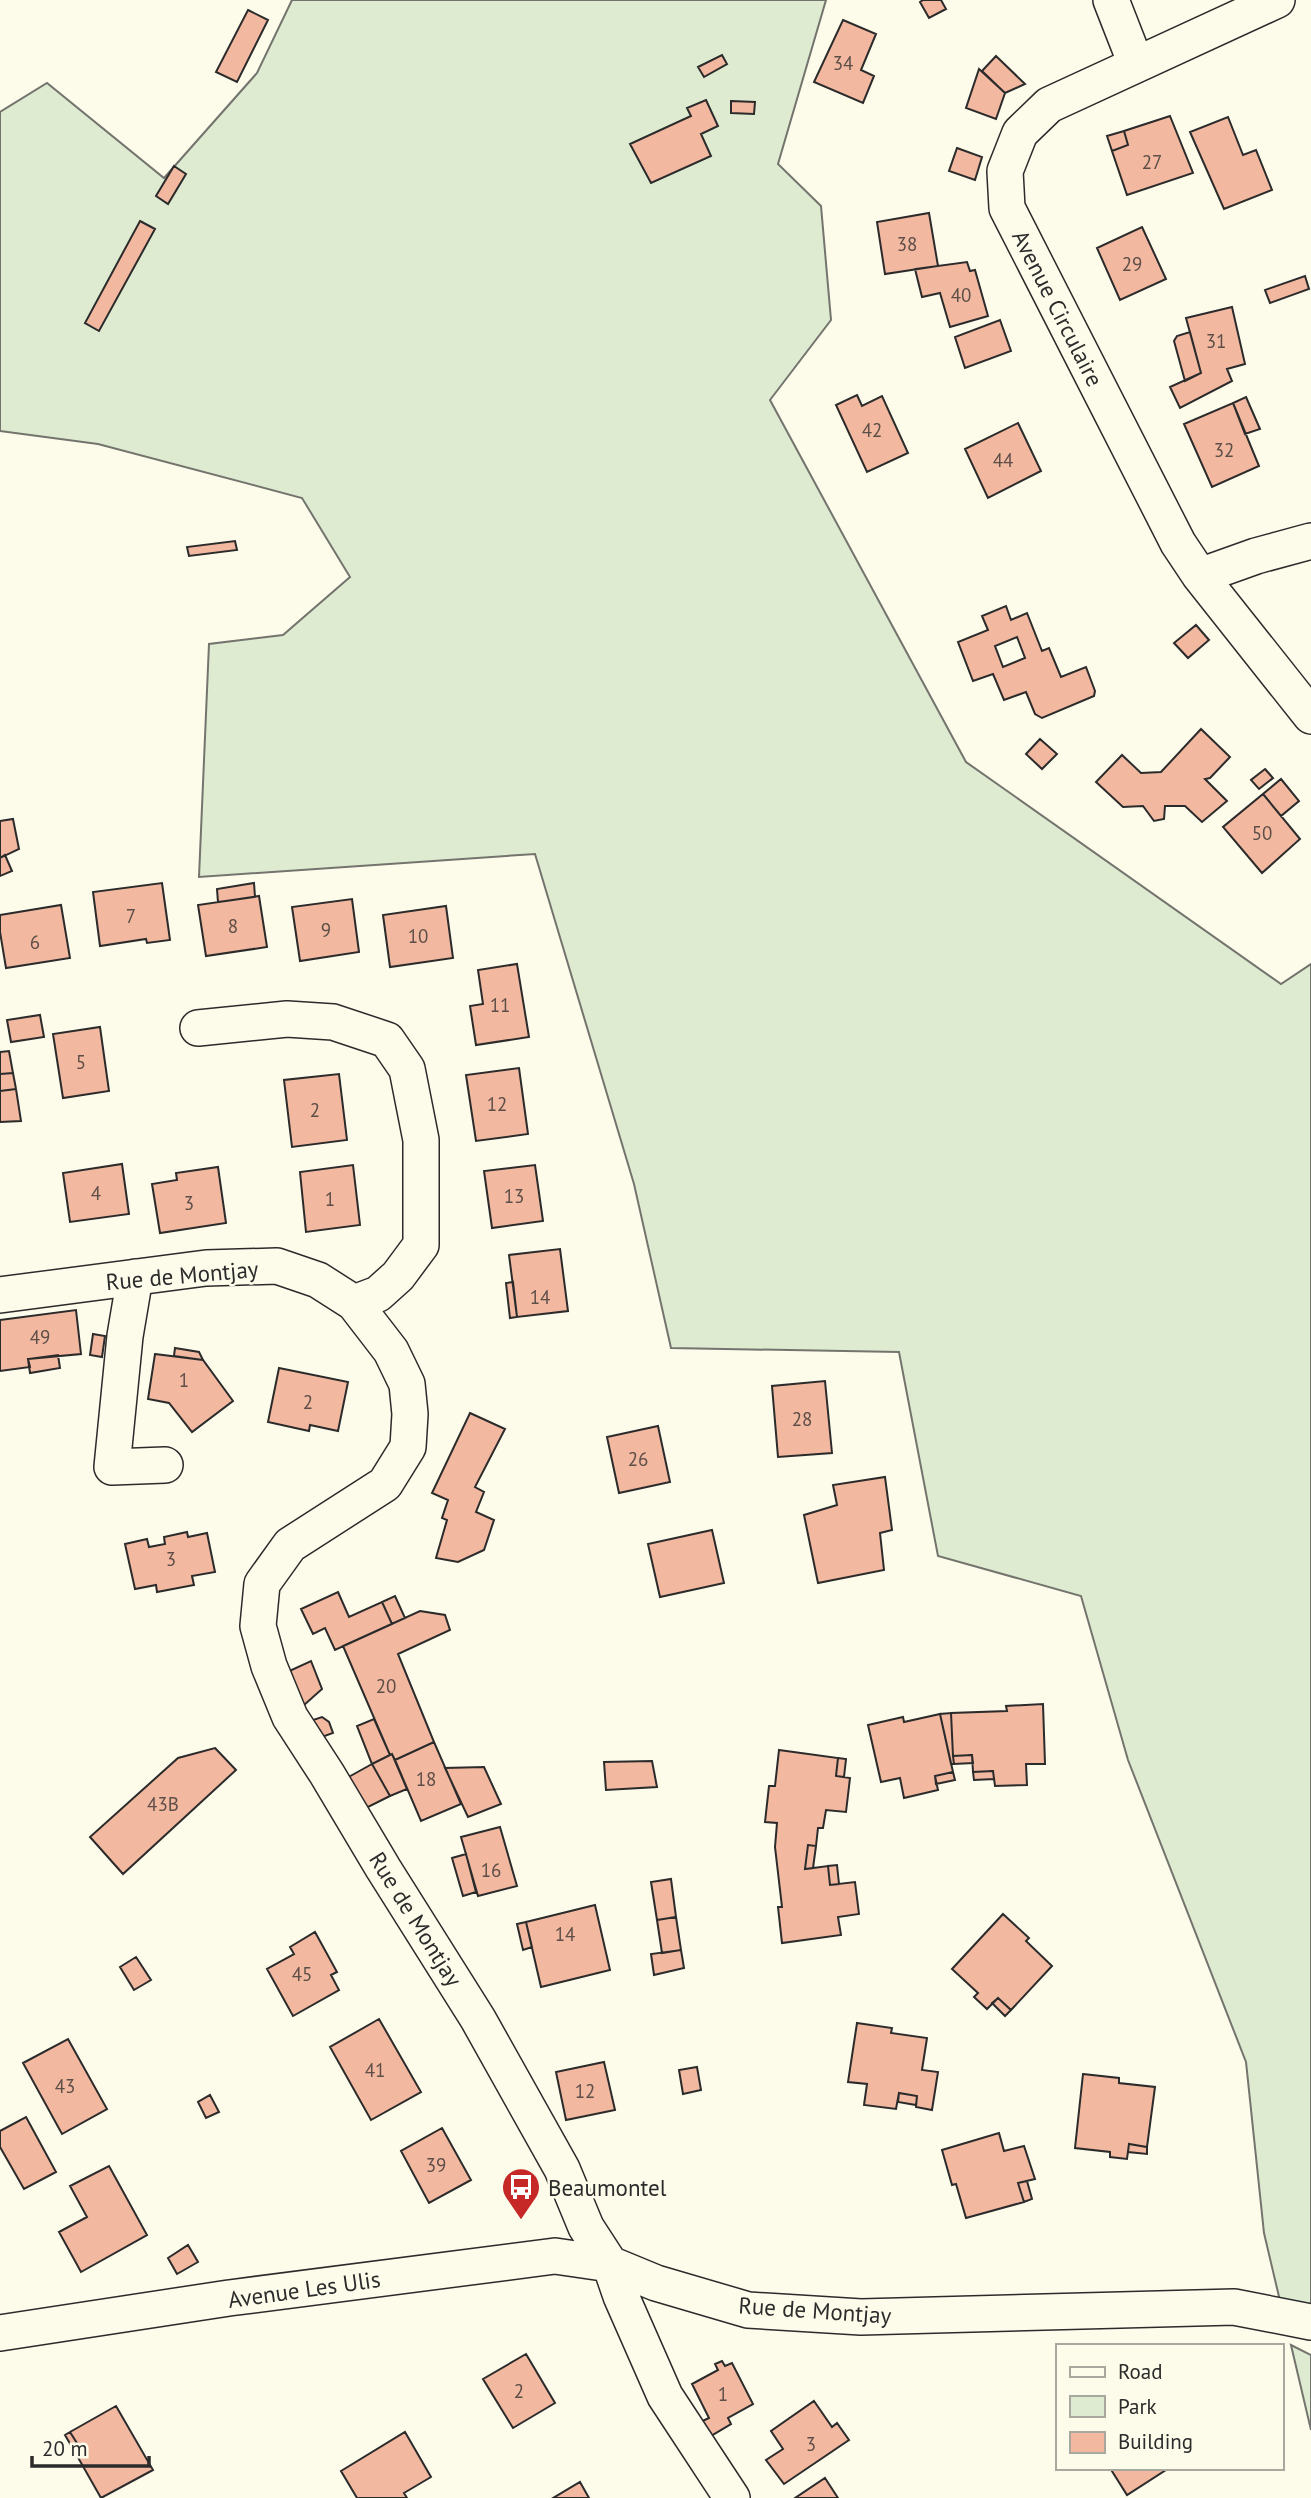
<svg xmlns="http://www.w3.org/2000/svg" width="1311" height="2498" font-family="'PT Sans',sans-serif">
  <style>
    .green { fill: #deebd1; stroke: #74746e; stroke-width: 2 }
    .building { fill: #f2b8a0; stroke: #2b2b2b; stroke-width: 2; fill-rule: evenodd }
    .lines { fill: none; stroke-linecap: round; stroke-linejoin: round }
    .minor-casing { stroke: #2b2b2b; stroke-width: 38 }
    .minor { stroke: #fdfbea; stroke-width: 35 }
    .labels { text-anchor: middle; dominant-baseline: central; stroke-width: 5; stroke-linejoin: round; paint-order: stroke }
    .number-label { font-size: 19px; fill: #5d4e48 }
    .street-label { font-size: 23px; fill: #2b2b2b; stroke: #fdfbea }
    .poi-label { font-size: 23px; fill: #2b2b2b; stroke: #fdfbea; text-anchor: start }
  </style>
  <rect width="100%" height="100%" fill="#fdfbea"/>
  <path class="green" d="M292,0H826L778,164L821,206L831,320L770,400L966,762L1281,984L1311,964V2311L1280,2301L1264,2233L1246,2062L1128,1760L1081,1596L938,1556L899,1352L671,1348L634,1184L535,854L199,877L209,644L283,635L350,577L302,498L98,444L0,431V112L47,83L164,178L257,73Z
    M1291,2345L1311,2355V2430Z"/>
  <path class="building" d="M923,0H941L946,9L929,18L920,2Z
    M248,10L268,20L237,82L216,72Z
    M843,20L876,34L861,70L874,76L863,103L814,82Z
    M722,55L727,64L704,77L698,67Z
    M996,56L1025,84L1005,93L982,71Z
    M979,69L1005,93L996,119L966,108Z
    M706,100L718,126L701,134L711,156L651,183L630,144L691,116L687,108Z
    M731,101L755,102L754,114L731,113Z
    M1170,116L1193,173L1127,195L1112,151L1128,145L1124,131Z
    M1228,117L1243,155L1256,150L1272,190L1224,209L1190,132Z
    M1124,131L1128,145L1112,151L1107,136Z
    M957,148L982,157L975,180L949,171Z
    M174,166L186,174L168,204L156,196Z
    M929,213L938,266L885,274L877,222Z
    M140,221L155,229L99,331L85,323Z
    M1142,227L1166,279L1120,300L1097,248Z
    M967,262L970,271L975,270L988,316L950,327L940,293L922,297L915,269Z
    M1305,276L1309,289L1270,303L1265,290Z
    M1232,307L1245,364L1227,369L1232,381L1180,408L1170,387L1201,373L1186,318Z
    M1000,320L1011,351L965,368L955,337Z
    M1190,332L1201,373L1185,381L1174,341L1177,336Z
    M857,395L862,406L882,396L908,453L867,472L836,405Z
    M1246,397L1260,429L1245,434L1233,403Z
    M1233,403L1259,466L1212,487L1184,424Z
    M1018,423L1041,471L988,498L965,449Z
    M235,541L237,550L189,556L187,547Z
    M1006,606L1011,620L1027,613L1042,651L1049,648L1061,677L1086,667L1095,691L1094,696L1042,718L1035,714L1026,692L1004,700L993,674L973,681L958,642L988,630L982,616ZM1017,637L1025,658L1003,667L995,646Z
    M1196,625L1209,640L1188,658L1174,643Z
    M1201,729L1230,757L1210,778L1205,779L1227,801L1202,822L1185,806H1165L1164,819L1154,821L1143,806L1123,807L1096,782L1122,755L1141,773L1161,772Z
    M1040,739L1057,754L1042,769L1026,754Z
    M1265,769L1273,778L1259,789L1251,780Z
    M1281,779L1299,801L1281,816L1263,794Z
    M1263,794L1300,839L1262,873L1223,827Z
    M13,819L19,849L0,858V821Z
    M5,855L12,871L0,876V858Z
    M162,883L170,940L147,943L146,939L100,946L93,892Z
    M254,883L255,897L218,902L217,889Z
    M259,896L267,947L206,956L198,905Z
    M352,899L359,952L300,961L292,907Z
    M61,905L70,958L6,968L0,932V915Z
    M446,906L453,958L390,967L383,915Z
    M517,964L529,1037L476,1045L470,1006L483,1004L478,970Z
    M40,1015L44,1037L11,1042L7,1020Z
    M100,1027L109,1091L63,1098L53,1034Z
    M9,1051L13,1073L0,1074V1052Z
    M519,1068L528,1134L476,1141L466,1075Z
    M13,1073L16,1089L0,1091V1074Z
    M339,1074L347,1140L292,1147L284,1080Z
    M16,1089L21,1121L0,1122V1091Z
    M122,1164L129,1214L70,1222L63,1173Z
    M353,1165L360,1225L306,1232L300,1172Z
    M535,1165L543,1221L492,1228L484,1171Z
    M218,1167L226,1223L160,1233L152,1184L177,1180L176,1173Z
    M560,1249L568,1311L517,1317L509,1255Z
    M513,1282L517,1317L510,1318L506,1283Z
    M76,1310L81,1354L28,1359L30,1367L0,1371V1320Z
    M93,1334L105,1336L102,1357L90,1355Z
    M175,1348L199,1352L203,1360L174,1356Z
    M155,1354L203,1360L233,1401L192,1432L169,1403L148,1399Z
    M58,1355L60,1368L30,1373L28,1359Z
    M279,1368L348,1382L338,1431L310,1425L309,1431L268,1422Z
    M825,1381L832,1453L778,1457L772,1386Z
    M470,1413L505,1429L475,1487L484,1492L476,1512L494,1520L484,1550L458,1562L436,1558L447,1520L442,1518L448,1500L432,1493Z
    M658,1426L670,1482L619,1493L607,1437Z
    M885,1477L892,1530L880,1533L884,1570L818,1583L804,1515L837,1505L833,1485Z
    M712,1530L724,1583L660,1597L648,1544Z
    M187,1532L188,1537L207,1533L215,1572L192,1576L194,1585L157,1592L156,1585L135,1589L125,1544L147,1539L149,1547L165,1544L164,1537Z
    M338,1592L349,1617L382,1602L392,1624L335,1650L325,1628L313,1634L301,1609Z
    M395,1596L405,1618L392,1624L382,1602Z
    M420,1611L445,1615L450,1630L398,1654L434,1742L395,1760L392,1754L390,1755L343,1646Z
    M311,1661L322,1689L303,1706L285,1673Z
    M1043,1704L1045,1764H1026L1027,1785L995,1786L993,1771L973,1772L972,1755L953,1756L951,1713L1007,1711L1006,1706Z
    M951,1713L953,1756L954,1764H951L940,1714Z
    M940,1714L953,1772L935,1776L938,1790L904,1798L900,1778L881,1782L868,1725L903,1717L904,1722Z
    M322,1717L329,1722L333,1733L319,1738L310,1721Z
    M374,1719L390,1755L372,1764L357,1726Z
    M434,1742L461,1804L421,1821L395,1760Z
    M215,1748L236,1770L123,1874L90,1837L178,1758Z
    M779,1750L838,1758L836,1776L850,1778L846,1812L826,1810L823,1828H818L816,1846L808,1845L805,1869L828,1866L830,1885L855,1882L859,1914L838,1917L841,1935L782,1943L778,1907H782L775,1847L777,1823L765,1822L769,1786H775Z
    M392,1754L407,1789L390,1796L372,1764Z
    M972,1755L973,1763L954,1764L953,1756Z
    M838,1758L846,1759L844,1777L836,1776Z
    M652,1761L657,1787L606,1790L604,1762Z
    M372,1764L390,1796L364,1809L345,1779Z
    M484,1767L501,1804L468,1817L445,1768Z
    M993,1771L994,1779L974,1780L973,1772Z
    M953,1772L955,1780L936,1784L935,1776Z
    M500,1827L517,1886L478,1896L461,1837Z
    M808,1845L816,1846L813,1868L805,1869Z
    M466,1854L476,1892L463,1896L452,1858Z
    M837,1865L839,1884L830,1885L828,1866Z
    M671,1879L676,1917L657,1920L651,1882Z
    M595,1905L610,1970L541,1987L526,1922Z
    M1003,1914L1029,1938L1026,1941L1052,1966L1011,2010L998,1998L987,2009L974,1997L978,1993L952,1969Z
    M676,1917L681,1950L662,1953L657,1920Z
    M526,1922L532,1947L523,1950L517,1924Z
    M315,1932L337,1972L331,1975L339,1990L293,2016L267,1969L294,1954L290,1947Z
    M681,1950L684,1968L654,1975L651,1954Z
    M136,1957L151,1980L134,1990L120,1967Z
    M998,1998L1011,2010L1005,2016L992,2003Z
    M379,2019L421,2092L371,2120L330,2047Z
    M857,2023L892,2028L891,2033L927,2038L922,2070L938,2072L932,2110L916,2107L917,2096L899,2093L896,2109L864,2105L867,2084L848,2082Z
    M68,2039L107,2109L62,2134L23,2063Z
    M604,2062L615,2110L566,2120L556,2072Z
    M697,2067L701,2090L683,2094L679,2070Z
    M1083,2074L1119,2078V2083L1155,2087L1147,2147L1129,2144L1127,2159L1110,2157V2152L1075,2148Z
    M899,2093L917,2096L916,2105L898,2102Z
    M210,2095L219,2112L206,2118L198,2102Z
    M26,2117L56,2172L24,2189L0,2147V2131Z
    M442,2128L471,2180L429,2203L401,2151Z
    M999,2133L1004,2151L1024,2146L1035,2179L1018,2183L1024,2202L966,2218L956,2184L952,2185L942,2150Z
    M1129,2144L1147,2147V2154L1128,2152Z
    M109,2166L147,2235L81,2272L59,2232L87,2217L70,2186Z
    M1027,2181L1032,2199L1024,2202L1018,2183Z
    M188,2245L198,2262L177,2274L168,2258Z
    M526,2354L555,2403L513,2428L483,2379Z
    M722,2361L725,2366L732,2363L753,2404L728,2418L731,2424L704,2440L696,2424L709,2418L692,2384L718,2370L715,2364Z
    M814,2401L832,2427L837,2423L849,2440L784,2484L766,2460L783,2449L771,2431Z
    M116,2406L153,2470L101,2498L76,2454L82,2451L70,2432Z
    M70,2432L82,2451L76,2454L65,2435Z
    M405,2432L431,2477L404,2493L407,2498H357L341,2471Z
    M1110,2468H1169L1127,2495Z
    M825,2478L838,2498H795Z
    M580,2482L589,2498H553Z"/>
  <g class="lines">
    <defs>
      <path id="minor" d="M1111,0L1136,64
        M1277,0L1049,105L1020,133L1005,171L1007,208L1178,543L1200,576L1311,716
        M1200,576L1256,556L1311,541
        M198,1028L287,1019L333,1022L387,1040L407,1069L421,1140V1245L398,1276L378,1294L354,1303
        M135,1277L125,1336L112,1467L165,1465
        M0,1295L206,1268L277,1266L318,1280L354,1303L391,1351L407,1384L410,1414L408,1447L385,1484L290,1545L262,1584L258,1626L269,1666L290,1717L327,1774L383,1868L478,2019L562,2169L586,2227L610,2264L621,2296L665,2396L732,2498
        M0,2333L229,2298L555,2256L610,2264L656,2283L748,2310L861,2317L1234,2307L1311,2322"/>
    </defs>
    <use href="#minor" class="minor-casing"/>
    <use href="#minor" class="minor"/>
  </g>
  <defs>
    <symbol id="bus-pin" viewBox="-11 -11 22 30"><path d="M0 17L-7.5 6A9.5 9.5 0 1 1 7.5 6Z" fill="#c62828" stroke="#fdfbea"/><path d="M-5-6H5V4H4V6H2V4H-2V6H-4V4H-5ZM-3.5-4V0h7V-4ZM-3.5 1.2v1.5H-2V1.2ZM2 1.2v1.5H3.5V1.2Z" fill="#fff"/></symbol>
  </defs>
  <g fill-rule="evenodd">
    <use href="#bus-pin" x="499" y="2165" width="44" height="60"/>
  </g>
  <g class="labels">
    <g class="number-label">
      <text x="843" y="63">34</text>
      <text x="1152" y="162">27</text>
      <text x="907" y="244">38</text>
      <text x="1132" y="264">29</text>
      <text x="961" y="295">40</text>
      <text x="1216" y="341">31</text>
      <text x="872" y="430">42</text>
      <text x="1224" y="450">32</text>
      <text x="1003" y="460">44</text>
      <text x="1262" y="833">50</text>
      <text x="131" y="916">7</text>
      <text x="233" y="926">8</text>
      <text x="326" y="930">9</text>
      <text x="418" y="936">10</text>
      <text x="35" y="942">6</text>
      <text x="500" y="1005">11</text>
      <text x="81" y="1062">5</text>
      <text x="497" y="1104">12</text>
      <text x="315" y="1110">2</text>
      <text x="96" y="1193">4</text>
      <text x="514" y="1196">13</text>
      <text x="330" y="1199">1</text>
      <text x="189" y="1203">3</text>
      <text x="540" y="1297">14</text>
      <text x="40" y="1337">49</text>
      <text x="184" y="1380">1</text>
      <text x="308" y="1402">2</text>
      <text x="802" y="1419">28</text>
      <text x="638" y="1459">26</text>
      <text x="171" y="1559">3</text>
      <text x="386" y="1686">20</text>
      <text x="426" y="1779">18</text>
      <text x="163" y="1804">43B</text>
      <text x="491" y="1870">16</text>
      <text x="565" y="1934">14</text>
      <text x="302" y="1974">45</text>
      <text x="375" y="2070">41</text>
      <text x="65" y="2086">43</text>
      <text x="585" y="2091">12</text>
      <text x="436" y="2165">39</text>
      <text x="519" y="2391">2</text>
      <text x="723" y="2394">1</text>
      <text x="811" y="2444">3</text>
    </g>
    <g class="street-label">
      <text transform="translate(1058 308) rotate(63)">Avenue Circulaire</text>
      <text transform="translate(182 1275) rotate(-5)">Rue de Montjay</text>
      <text transform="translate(416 1919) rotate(58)">Rue de Montjay</text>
      <text transform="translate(304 2289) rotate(-8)">Avenue Les Ulis</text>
      <text transform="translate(815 2310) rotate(4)">Rue de Montjay</text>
    </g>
    <g class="poi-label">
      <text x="548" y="2187">Beaumontel</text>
    </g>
  </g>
  <rect x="1056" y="2344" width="228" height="126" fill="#fdfbea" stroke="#a9a89e" stroke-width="2"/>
  <rect x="1070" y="2367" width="35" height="10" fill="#fdfbea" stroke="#a9a89e" stroke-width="2"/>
  <text x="1118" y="2379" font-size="21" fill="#2b2b2b">Road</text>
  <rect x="1070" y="2396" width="35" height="21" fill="#deebd1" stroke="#a9a89e" stroke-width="2"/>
  <text x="1118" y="2414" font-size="21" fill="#2b2b2b">Park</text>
  <rect x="1070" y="2432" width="35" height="21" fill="#f2b8a0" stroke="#a9a89e" stroke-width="2"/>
  <text x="1118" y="2449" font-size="21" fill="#2b2b2b">Building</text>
  <path d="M32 2456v10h117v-10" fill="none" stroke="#2b2b2b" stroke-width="3.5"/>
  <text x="42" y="2456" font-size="21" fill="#2b2b2b" stroke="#fdfbea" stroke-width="5" paint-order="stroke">20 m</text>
</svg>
